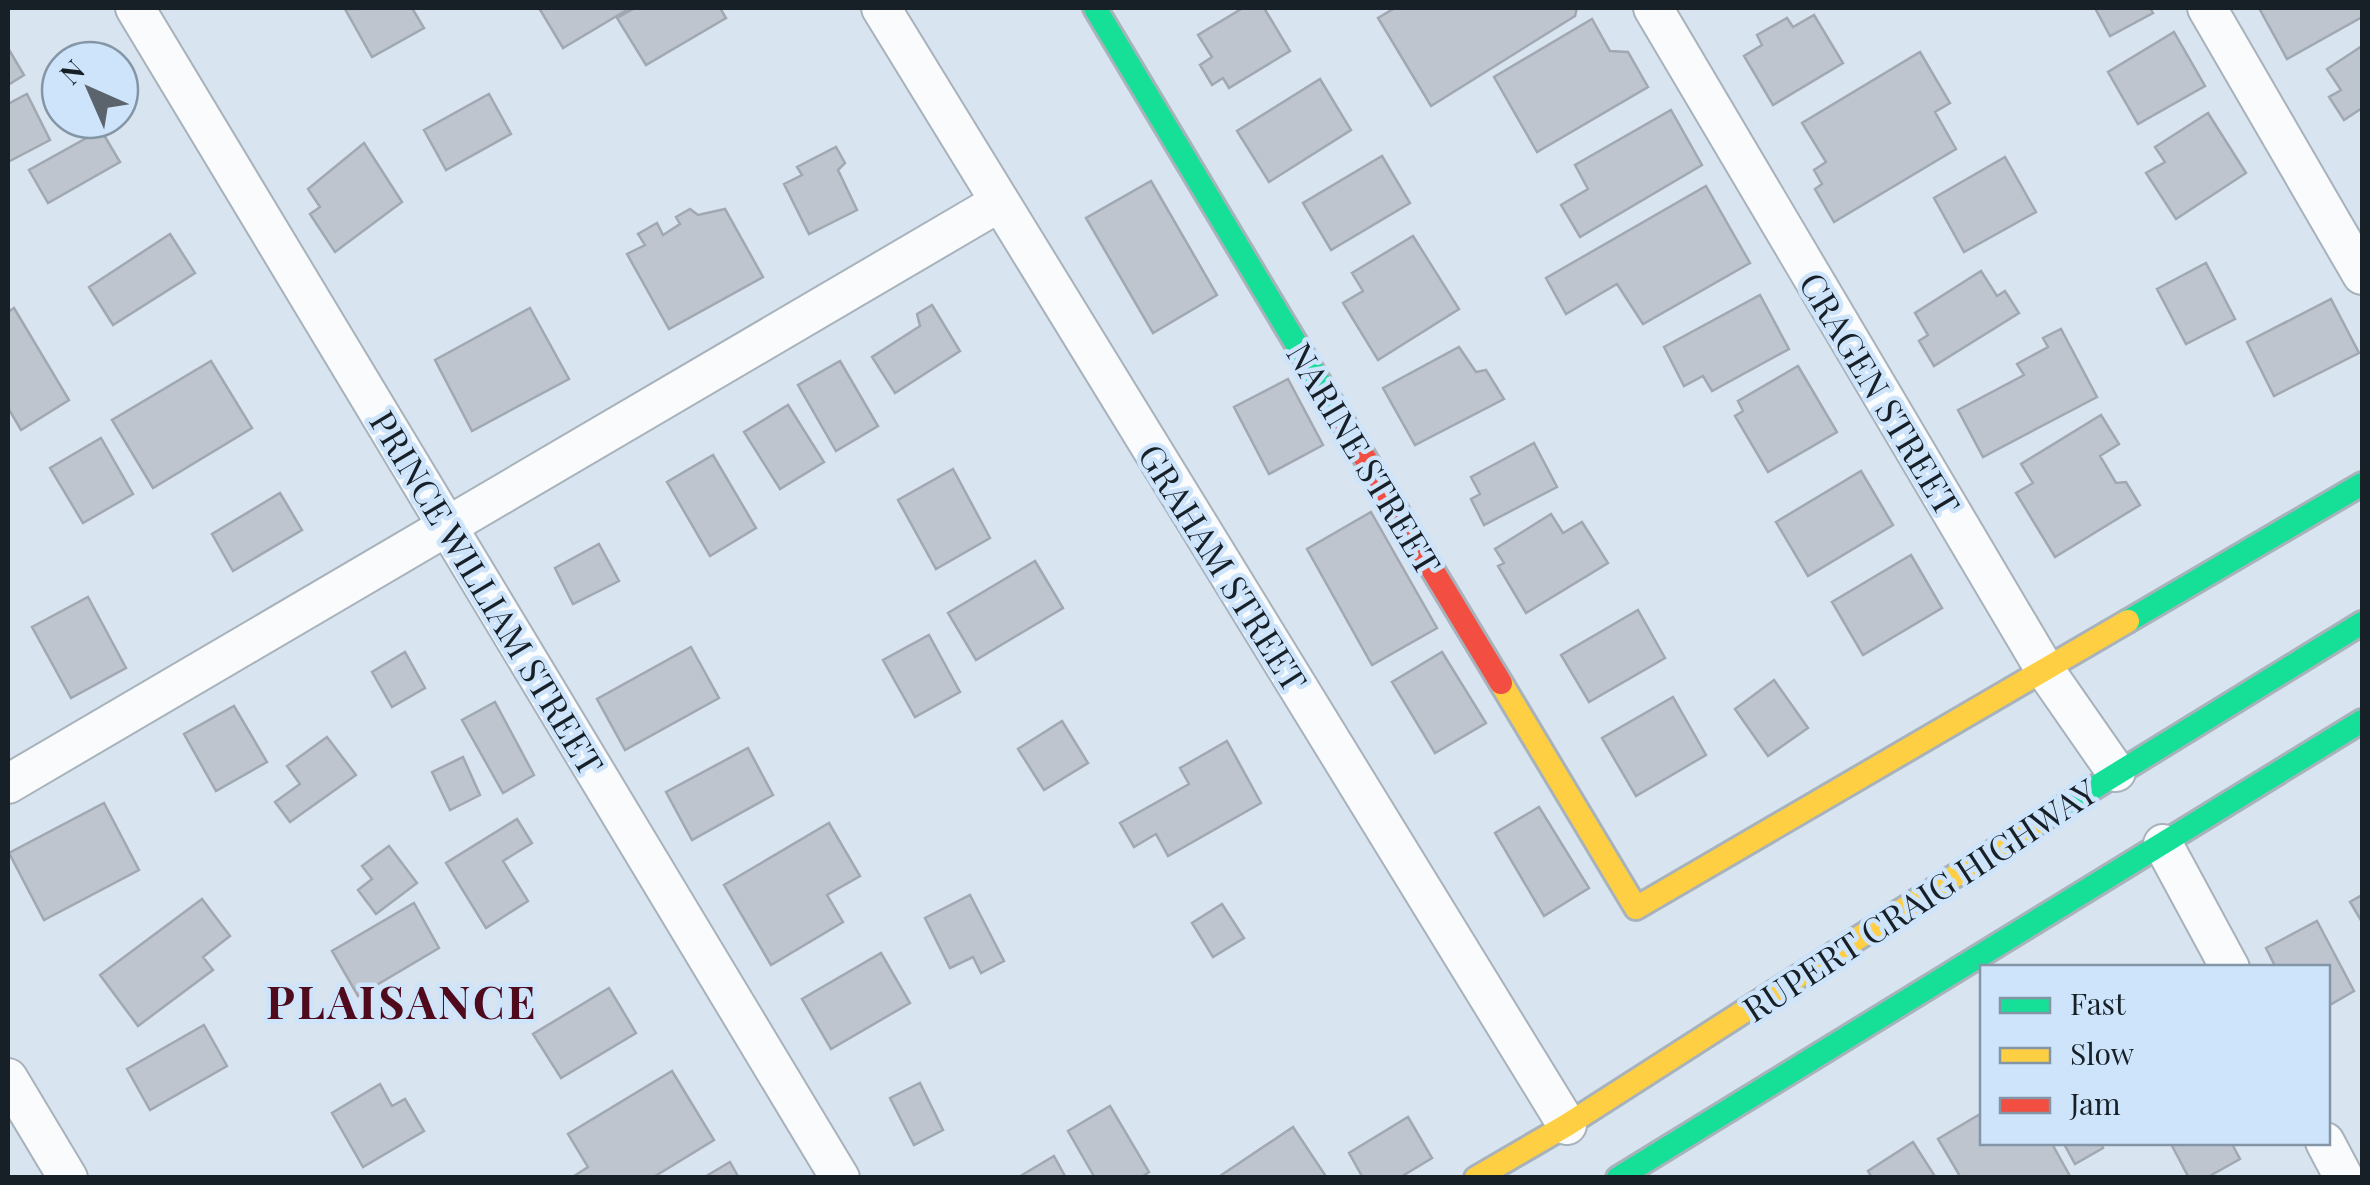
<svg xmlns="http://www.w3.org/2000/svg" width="2370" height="1185" font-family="'Playfair Display',serif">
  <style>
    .building { fill: #bec5cf; stroke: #a1a8b2; stroke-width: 2.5 }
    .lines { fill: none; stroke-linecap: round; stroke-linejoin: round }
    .street-casing { stroke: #a8b2bb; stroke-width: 42 }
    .fast-casing { stroke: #a8b2bb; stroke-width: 28 }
    .slow-casing { stroke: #a8b2bb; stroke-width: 28 }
    .jam-casing { stroke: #a8b2bb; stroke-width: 28 }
    .street { stroke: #f9fbfd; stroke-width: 38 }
    .fast { stroke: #16e098; stroke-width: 22 }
    .slow { stroke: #ffcf43; stroke-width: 22 }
    .jam { stroke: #f24e42; stroke-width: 22 }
    .labels { text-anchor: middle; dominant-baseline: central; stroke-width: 9; stroke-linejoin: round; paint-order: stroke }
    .street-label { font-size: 35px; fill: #171f27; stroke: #cde4fb }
    .district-label { font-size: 45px; font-weight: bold; letter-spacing: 2.5px; fill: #4f0a1c; stroke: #cde4fb }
  </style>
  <rect width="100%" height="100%" fill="#d8e4f0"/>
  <path class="building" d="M412,8L424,28L372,57L345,9Z
    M539,8H630L563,48Z
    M635,8H720L726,18L646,65L617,18Z
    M1243,8H1264L1290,51L1229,88L1223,78L1212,85L1200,65L1212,57L1198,35Z
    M1395,8H1577L1575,16L1431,106L1378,18Z
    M2095,8H2150L2153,13L2110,36Z
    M2259,8H2362V17L2287,59Z
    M1814,15L1843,63L1773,105L1744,56L1762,45L1757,35L1787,18L1793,27Z
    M1592,19L1610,51L1628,52L1648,87L1537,152L1494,77Z
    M2174,32L2205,86L2138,124L2108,72Z
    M2362,46V108L2344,120L2329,97L2341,90L2327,69Z
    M8,48L24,75L8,85Z
    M1920,52L1950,103L1935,112L1956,149L1834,222L1815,189L1822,184L1814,170L1826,162L1802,123Z
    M1320,79L1351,130L1269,182L1237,131Z
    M27,94L50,140L8,162V104Z
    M489,94L511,134L446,170L424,130Z
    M1671,110L1702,165L1580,237L1561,205L1588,189L1575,165Z
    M2208,113L2246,173L2176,219L2146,173L2165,162L2155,147Z
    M101,130L120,162L48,203L29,170Z
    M364,143L402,202L335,252L310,214L320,207L308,189Z
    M836,147L845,163L838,170L857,210L809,234L784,184L802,175L797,167Z
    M1382,156L1410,203L1331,250L1303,203Z
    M2005,157L2036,212L1964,252L1934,198Z
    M1151,181L1217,295L1153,333L1086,218Z
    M1706,186L1750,263L1643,324L1617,284L1566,314L1546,278Z
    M690,209L698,215L725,209L763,277L669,329L627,254L645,245L638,234L657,223L663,235L680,224L676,217Z
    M170,234L195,273L113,325L89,287Z
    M1413,236L1459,309L1378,360L1343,303L1363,291L1352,273Z
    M2206,263L2235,319L2186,344L2157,289Z
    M1981,271L1997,296L2005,291L2019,313L1934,366L1919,341L1928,335L1915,313Z
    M1760,295L1789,349L1712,391L1703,376L1684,386L1664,347Z
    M2331,299L2359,353L2274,396L2247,342Z
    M932,305L960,351L895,393L872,357L920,326L917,314Z
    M14,308L69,400L21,430L8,408V312Z
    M530,308L569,379L472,431L435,360Z
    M2061,329L2097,397L1983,457L1958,410L2024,375L2017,364L2048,347L2043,338Z
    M1459,347L1476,372L1486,370L1504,399L1415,445L1383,388Z
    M211,361L252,428L153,488L112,420Z
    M840,361L878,426L836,451L798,385Z
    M1798,366L1837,432L1768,472L1735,416L1743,411L1738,401Z
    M1288,379L1323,445L1269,474L1234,407Z
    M788,405L824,462L780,489L744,432Z
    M2101,415L2119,444L2100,456L2116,483L2126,482L2140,505L2055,557L2016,493L2033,483L2021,464Z
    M101,438L133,494L83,523L50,468Z
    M1534,443L1557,487L1484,525L1471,499L1480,494L1471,477Z
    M713,455L756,528L710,556L667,482Z
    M953,469L990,538L936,569L898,500Z
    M1861,471L1893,525L1808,576L1776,522Z
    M280,493L302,530L233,571L212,534Z
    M1371,512L1437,628L1372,665L1307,549Z
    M1551,514L1563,533L1582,522L1608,563L1526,613L1498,566L1504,563L1495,549Z
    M599,544L619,581L573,604L555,568Z
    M1911,555L1942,608L1863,655L1832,602Z
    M1035,561L1063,608L976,660L948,613Z
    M88,597L126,668L71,698L32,627Z
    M1638,610L1665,658L1589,702L1561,655Z
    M929,635L960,692L915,717L883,660Z
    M691,647L719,698L625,750L597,699Z
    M405,652L425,688L392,707L372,672Z
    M1442,652L1486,723L1435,753L1392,682Z
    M1774,680L1808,728L1768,756L1735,709Z
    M1673,697L1706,755L1636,796L1602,738Z
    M495,702L534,775L503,793L462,720Z
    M234,706L267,762L216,791L184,734Z
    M1062,721L1088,763L1044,790L1018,749Z
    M327,737L356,775L290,822L275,802L300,784L287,766Z
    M1227,741L1261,803L1168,856L1156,834L1134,847L1120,823L1189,784L1180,768Z
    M748,748L773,795L692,840L666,792Z
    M463,757L480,795L450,810L432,772Z
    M104,803L139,870L44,920L9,853Z
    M1539,807L1589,888L1544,916L1495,833Z
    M517,819L532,843L503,861L528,901L486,928L446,863Z
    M829,823L860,876L827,895L843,922L771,965L724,885Z
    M389,846L417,883L376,914L358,890L372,879L362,866Z
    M970,895L1004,961L981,973L973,957L950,968L925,918Z
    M2362,895V922L2350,902Z
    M202,899L230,936L203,957L213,970L138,1026L100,975Z
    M414,903L439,948L358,996L332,951Z
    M1222,904L1244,938L1213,957L1192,923Z
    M2317,921L2354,991L2328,1006V968H2276L2266,948Z
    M881,953L910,1003L831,1049L802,999Z
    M609,988L636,1033L561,1078L533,1034Z
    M204,1025L227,1066L150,1110L127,1069Z
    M672,1071L714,1140L652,1178H571L588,1167L568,1134Z
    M920,1083L943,1130L914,1145L890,1098Z
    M380,1084L392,1106L405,1099L424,1131L363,1167L332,1113Z
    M1110,1106L1149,1172L1140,1178H1095L1068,1131Z
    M1982,1113V1142H2051L2071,1178H1961L1938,1139Z
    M1408,1117L1432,1158L1399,1178H1363L1349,1153Z
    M1293,1127L1327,1178H1217Z
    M1913,1142L1936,1178H1872L1868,1171Z
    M2063,1142H2100L2103,1148L2075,1164Z
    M2170,1142H2231L2240,1159L2206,1178H2189Z
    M1054,1156L1066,1178H1017Z
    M730,1162L739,1178H703Z"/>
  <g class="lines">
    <defs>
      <path id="street" d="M135,8L840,1178
        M881,8L1567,1125
        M1653,8L2045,670L2116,772
        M2207,8L2362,275
        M8,784L1000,202
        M2163,844L2230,968
        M8,1078L68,1178
        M2325,1142L2344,1178"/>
      <path id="fast" d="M1095,8L1342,420
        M2128,621L2362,484
        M2053,813L2362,623
        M1618,1178L2362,721"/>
      <path id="slow" d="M1501,683L1636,908L2128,621
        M1476,1178L1567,1125L2053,813"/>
      <path id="jam" d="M1342,420L1501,683"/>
    </defs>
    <use href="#street" class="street-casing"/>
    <use href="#fast" class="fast-casing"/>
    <use href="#slow" class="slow-casing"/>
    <use href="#jam" class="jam-casing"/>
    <use href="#street" class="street"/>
    <use href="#fast" class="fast"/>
    <use href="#slow" class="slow"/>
    <use href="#jam" class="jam"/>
  </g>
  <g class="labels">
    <g class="street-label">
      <text transform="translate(1881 393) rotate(59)">CRAGEN STREET</text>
      <text transform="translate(1365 458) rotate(59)">NARINE STREET</text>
      <text transform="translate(1224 567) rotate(58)">GRAHAM STREET</text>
      <text transform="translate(488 592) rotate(59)">PRINCE WILLIAM STREET</text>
      <text transform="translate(1919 899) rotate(-33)">RUPERT CRAIG HIGHWAY</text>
    </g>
    <g class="district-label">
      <text x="402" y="1000">PLAISANCE</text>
    </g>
  </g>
  <rect width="2370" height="1185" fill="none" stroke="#171f27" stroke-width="20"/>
  <rect x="1980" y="965" width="350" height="180" fill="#cde4fb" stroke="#8495a6" stroke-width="2.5"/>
  <rect x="2000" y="998" width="50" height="15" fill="#16e098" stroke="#8495a6" stroke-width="2.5"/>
  <text x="2070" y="1015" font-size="30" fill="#171f27">Fast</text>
  <rect x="2000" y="1048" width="50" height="15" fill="#ffcf43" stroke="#8495a6" stroke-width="2.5"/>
  <text x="2070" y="1065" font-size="30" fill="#171f27">Slow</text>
  <rect x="2000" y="1098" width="50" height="15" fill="#f24e42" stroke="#8495a6" stroke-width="2.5"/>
  <text x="2070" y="1115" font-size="30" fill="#171f27">Jam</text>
  <g transform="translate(90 90) rotate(315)"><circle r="48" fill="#cde4fb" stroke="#8495a6" stroke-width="2.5"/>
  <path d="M0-8L18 38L0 25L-18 38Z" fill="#5b646d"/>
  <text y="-15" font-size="28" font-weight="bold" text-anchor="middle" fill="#171f27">N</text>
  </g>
</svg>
